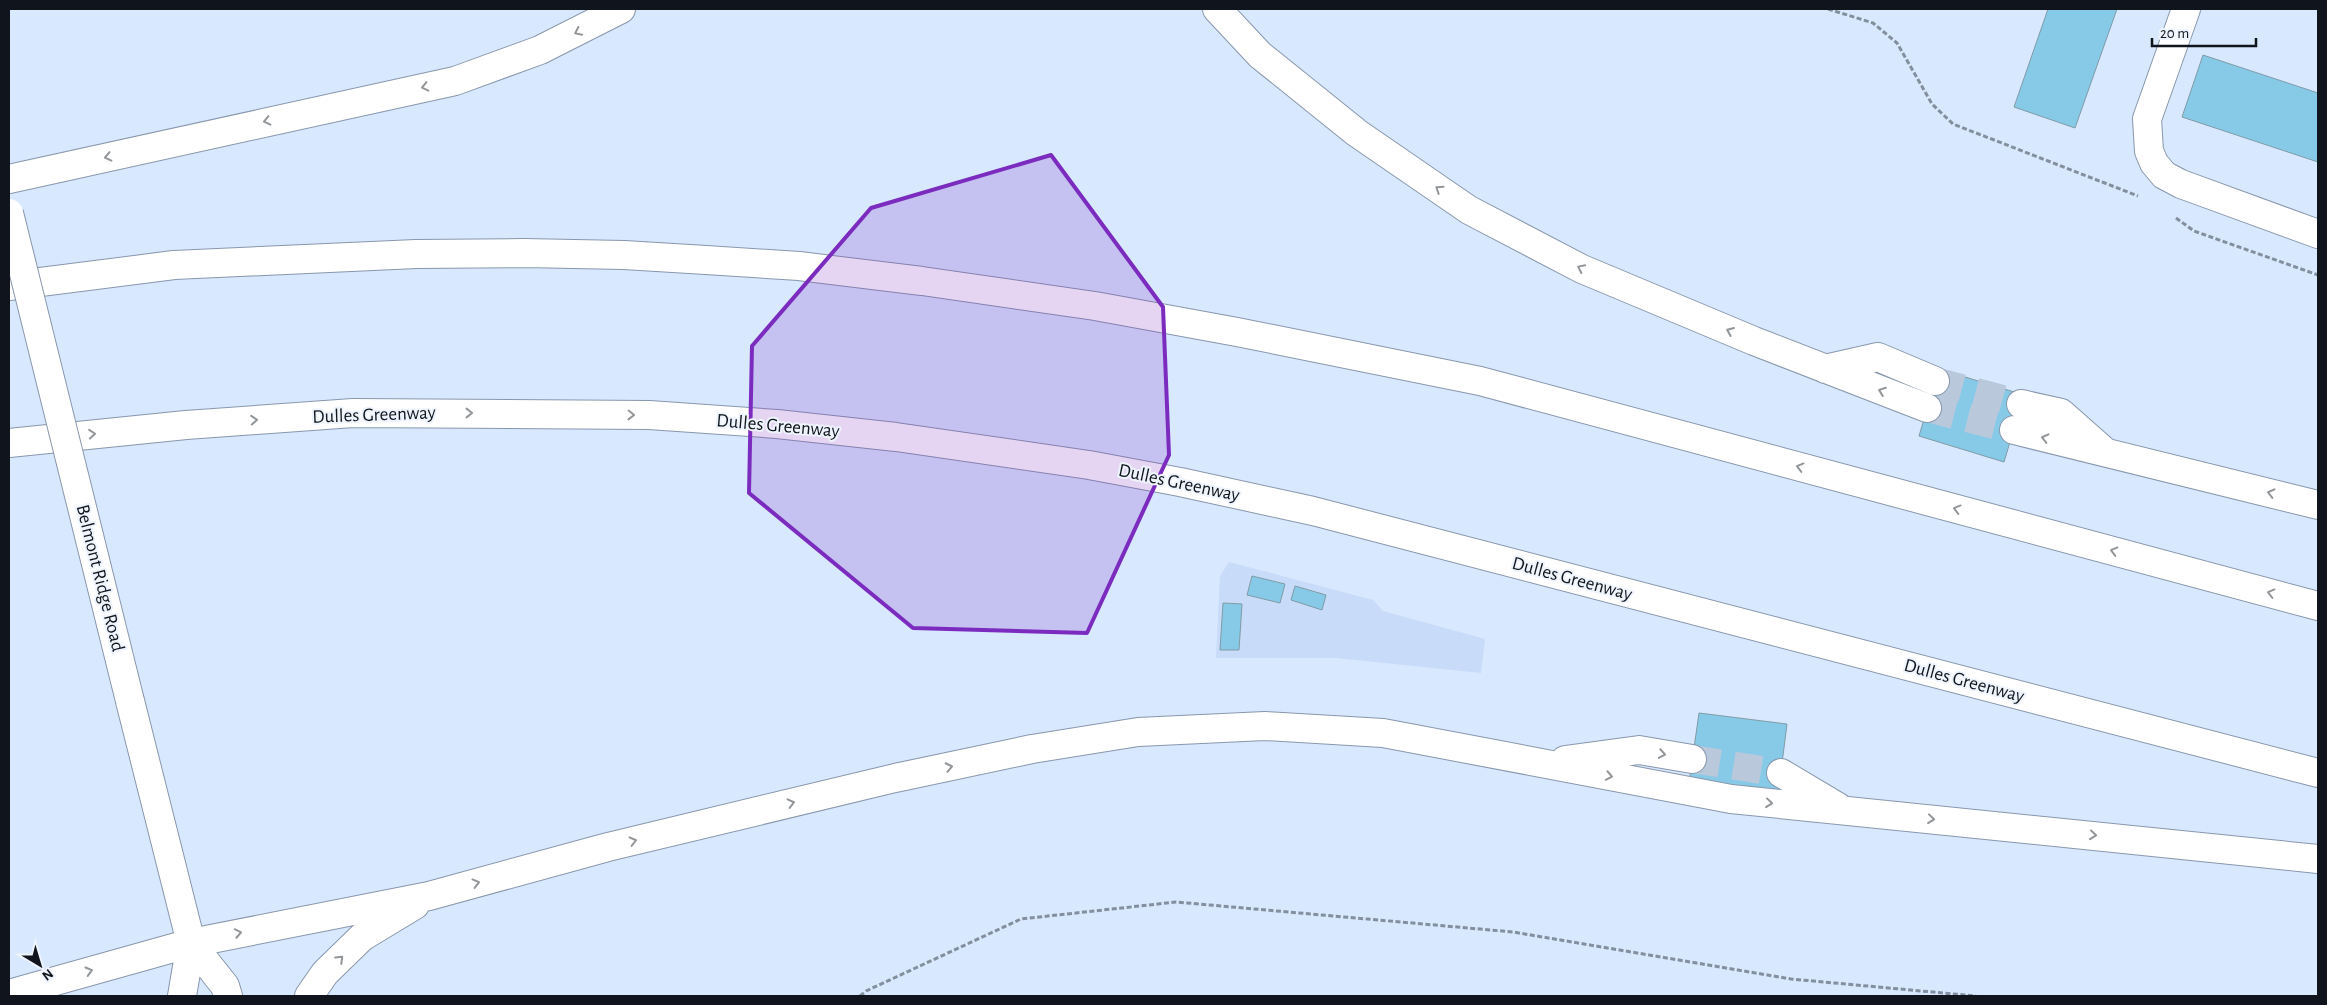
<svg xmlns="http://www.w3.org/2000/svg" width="2327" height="1005" font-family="'Alegreya Sans',sans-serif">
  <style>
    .built { fill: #c8dbf8 }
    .building { fill: #86cae8; stroke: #809ba7 }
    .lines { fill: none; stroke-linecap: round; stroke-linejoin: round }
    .highway-tunnel { stroke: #bac8dc; stroke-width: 28; stroke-dasharray: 28 14; stroke-linecap: butt }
    .street-casing { stroke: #8897ac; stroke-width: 30 }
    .primary-casing { stroke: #8897ac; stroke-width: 30 }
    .highway-casing { stroke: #8897ac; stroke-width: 30 }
    .path { stroke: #838f9f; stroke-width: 3; stroke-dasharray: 5 2.5; stroke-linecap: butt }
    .street { stroke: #fff; stroke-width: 28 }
    .primary { stroke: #fff; stroke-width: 28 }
    .highway { stroke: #fff; stroke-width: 28 }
    .primary-bridge-casing { stroke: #8897ac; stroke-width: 30; stroke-linecap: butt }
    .primary-bridge { stroke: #fff; stroke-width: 28 }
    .oneway { stroke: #939699 }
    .marked { fill: #7b2cbf; fill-opacity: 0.2; stroke: #7b2cbf; stroke-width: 4; stroke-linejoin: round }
    .labels { text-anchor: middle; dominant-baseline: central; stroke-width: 4; stroke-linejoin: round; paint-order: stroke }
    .street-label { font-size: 19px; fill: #10151d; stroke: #eef4fd }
  </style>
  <rect width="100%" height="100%" fill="#d8e8fe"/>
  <path class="built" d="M1229,562L1373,600L1383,611L1485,639L1481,673L1336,658H1216L1220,576Z"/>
  <path class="building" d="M2048,9H2117L2075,128L2014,107Z
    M2203,55L2318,93V162L2182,117Z
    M1939,369L2024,395L2004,462L1919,436Z
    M1252,576L1285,584L1280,603L1247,595Z
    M1295,586L1326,595L1322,610L1291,600Z
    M1223,603L1242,604L1239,650H1220Z
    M1699,713L1787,724L1778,795L1689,783Z"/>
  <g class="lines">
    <path class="highway-tunnel" d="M1935,381L2021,404
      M1927,408L2014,430
      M1692,759L1781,773"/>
    <defs>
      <path id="street" d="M2186,9L2147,119L2149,151L2154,163L2164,175L2181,184L2318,234"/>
      <path id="primary" d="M130,701L191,943L182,996
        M191,943L225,986L228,996"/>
      <path id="highway" d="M1217,9L1260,55L1357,133L1469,210L1582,269L1754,341L1927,408
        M9,179L455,81L540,50L621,9
        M9,286L174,265L416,254L524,253L624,255L706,260L799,266L922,281L1095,306L1237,332L1480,381L2318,606
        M1825,369L1878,357L1935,381
        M2021,404L2061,413L2104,451
        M2014,430L2318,505
        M9,443L186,425L353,413L649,415L777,424L896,437L1089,465L1180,482L1313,511L2318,773
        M1565,760L1639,750L1692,759
        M1781,773L1838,807
        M9,994L191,943L429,896L608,847L895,778L1032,749L1138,732L1265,726L1383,733L1731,799L2318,859
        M309,996L325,973L362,937L415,905"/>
    </defs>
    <use href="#street" class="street-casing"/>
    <use href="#primary" class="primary-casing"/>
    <use href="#highway" class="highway-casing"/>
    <path class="path" d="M1828,9L1873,23L1897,43L1932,104L1953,124L2138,196
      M2176,218L2194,231L2318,275
      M860,996L866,991L1021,919L1176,902L1513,932L1791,979L1976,996"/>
    <use href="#street" class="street"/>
    <use href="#primary" class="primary"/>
    <use href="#highway" class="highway"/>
    <defs>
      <path id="primary-bridge" d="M9,213L130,701"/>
    </defs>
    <use href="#primary-bridge" class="primary-bridge-casing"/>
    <use href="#primary-bridge" class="primary-bridge"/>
  </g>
  <defs><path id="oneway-chevron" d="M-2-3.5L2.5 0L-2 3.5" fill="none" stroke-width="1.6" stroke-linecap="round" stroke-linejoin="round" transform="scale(1.25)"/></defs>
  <g class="oneway">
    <use href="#oneway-chevron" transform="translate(578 32) rotate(154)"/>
    <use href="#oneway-chevron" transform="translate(425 87) rotate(167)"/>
    <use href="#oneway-chevron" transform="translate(267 121) rotate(167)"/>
    <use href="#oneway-chevron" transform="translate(108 157) rotate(167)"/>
    <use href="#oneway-chevron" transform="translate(1439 189) rotate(-146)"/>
    <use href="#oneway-chevron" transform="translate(1581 268) rotate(-154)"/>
    <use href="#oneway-chevron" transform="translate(1730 331) rotate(-157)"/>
    <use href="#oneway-chevron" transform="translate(1882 391) rotate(-159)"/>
    <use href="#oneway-chevron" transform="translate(469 413)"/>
    <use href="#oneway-chevron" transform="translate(631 415) rotate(1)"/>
    <use href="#oneway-chevron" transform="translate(254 420) rotate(-4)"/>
    <use href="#oneway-chevron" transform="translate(92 434) rotate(-5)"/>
    <use href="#oneway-chevron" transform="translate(2045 438) rotate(-166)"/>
    <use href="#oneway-chevron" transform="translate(1800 467) rotate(-165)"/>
    <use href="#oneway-chevron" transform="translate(2271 493) rotate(-166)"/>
    <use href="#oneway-chevron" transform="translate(1957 509) rotate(-165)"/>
    <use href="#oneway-chevron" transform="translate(2114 551) rotate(-165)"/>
    <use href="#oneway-chevron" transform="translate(2271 593) rotate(-165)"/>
    <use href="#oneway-chevron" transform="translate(1662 754) rotate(10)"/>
    <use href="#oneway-chevron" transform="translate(949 767) rotate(-12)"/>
    <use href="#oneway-chevron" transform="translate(1609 776) rotate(11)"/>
    <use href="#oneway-chevron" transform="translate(791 803) rotate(-14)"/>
    <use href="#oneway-chevron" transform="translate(1769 803) rotate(6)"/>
    <use href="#oneway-chevron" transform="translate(1931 819) rotate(6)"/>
    <use href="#oneway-chevron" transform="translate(2093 835) rotate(6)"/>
    <use href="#oneway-chevron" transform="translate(633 841) rotate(-14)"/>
    <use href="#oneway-chevron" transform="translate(476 883) rotate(-15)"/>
    <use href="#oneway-chevron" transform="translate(238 933) rotate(-11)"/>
    <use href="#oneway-chevron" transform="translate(340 959) rotate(-44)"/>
    <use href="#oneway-chevron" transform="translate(89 971) rotate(-16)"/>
  </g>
  <path class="marked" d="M1051,155L1163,307L1169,455L1087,633L913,628L749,493L752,346L871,208Z"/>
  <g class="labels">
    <g class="street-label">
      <text transform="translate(374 415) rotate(-2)">Dulles Greenway</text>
      <text transform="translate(778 426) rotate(5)">Dulles Greenway</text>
      <text transform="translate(1179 483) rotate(12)">Dulles Greenway</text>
      <text transform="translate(100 578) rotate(76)">Belmont Ridge Road</text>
      <text transform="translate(1572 579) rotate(15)">Dulles Greenway</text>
      <text transform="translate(1964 681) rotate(15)">Dulles Greenway</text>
    </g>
  </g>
  <rect width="2327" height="1005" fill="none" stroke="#10151d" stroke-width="20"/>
  <g transform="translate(40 965) rotate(142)" stroke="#eef4fd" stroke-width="4" paint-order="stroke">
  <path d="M0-4L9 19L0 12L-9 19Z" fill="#10151d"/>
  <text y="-8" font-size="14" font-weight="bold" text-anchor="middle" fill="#10151d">N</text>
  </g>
  <path d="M2152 38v8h104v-8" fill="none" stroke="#10151d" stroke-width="2.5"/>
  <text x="2160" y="38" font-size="15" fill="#10151d" stroke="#eef4fd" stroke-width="4" paint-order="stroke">20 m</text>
</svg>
